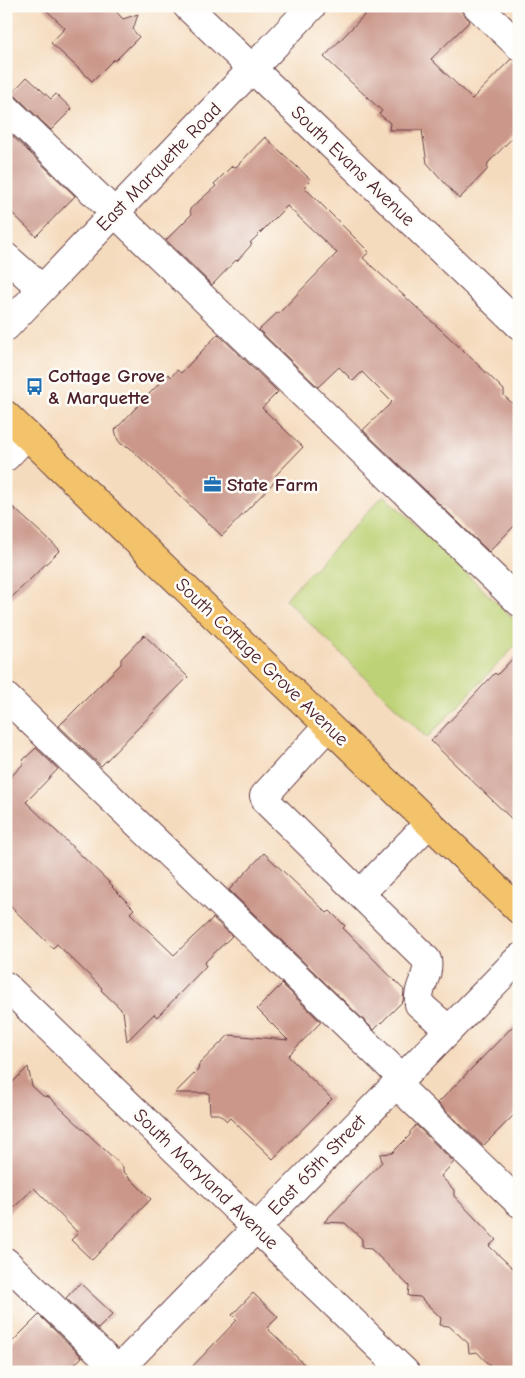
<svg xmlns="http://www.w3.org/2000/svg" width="525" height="1378" font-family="'Comic Neue',sans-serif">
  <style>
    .green { fill: #bdd276; stroke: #847850 }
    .building { fill: #ca978a }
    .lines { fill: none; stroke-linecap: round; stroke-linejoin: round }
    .minor-casing { stroke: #643b41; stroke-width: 30 }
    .major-casing { stroke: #643b41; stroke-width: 30 }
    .minor { stroke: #fff; stroke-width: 28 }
    .major { stroke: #f2c36a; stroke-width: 28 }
    .labels { text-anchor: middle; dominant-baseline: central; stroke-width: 5; stroke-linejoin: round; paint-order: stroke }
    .street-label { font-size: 19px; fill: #4a1f2b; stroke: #fdfcf7 }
    .poi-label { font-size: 19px; font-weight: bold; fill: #4a1f2b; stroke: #fdfcf7; text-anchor: start }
  </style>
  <rect width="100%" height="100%" fill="#fdfcf7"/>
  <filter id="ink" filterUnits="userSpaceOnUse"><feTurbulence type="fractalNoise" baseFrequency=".02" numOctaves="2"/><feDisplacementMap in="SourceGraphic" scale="10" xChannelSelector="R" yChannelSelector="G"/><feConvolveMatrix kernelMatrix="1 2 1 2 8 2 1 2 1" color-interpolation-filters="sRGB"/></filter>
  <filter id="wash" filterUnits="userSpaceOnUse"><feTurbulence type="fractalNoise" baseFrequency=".0096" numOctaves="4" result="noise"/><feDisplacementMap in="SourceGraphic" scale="20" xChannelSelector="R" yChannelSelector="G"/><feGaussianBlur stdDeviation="1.12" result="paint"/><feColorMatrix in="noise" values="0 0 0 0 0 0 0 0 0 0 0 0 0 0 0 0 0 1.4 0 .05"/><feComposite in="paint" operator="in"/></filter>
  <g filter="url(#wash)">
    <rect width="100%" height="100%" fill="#f5dbbe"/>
    <path class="green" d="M384,495L519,624V642L427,738L285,599Z"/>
    <g id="blocks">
      <path class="building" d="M42,6H111L123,19L138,14L133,30L139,37L116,60H113L92,81L51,43L65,28Z
        M373,6H456L470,21L431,59L472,99L511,59L519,61V131L488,163L487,170L459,199L427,163L422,130H389L390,123L379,114L382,111L324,57Z
        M27,77L51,99L56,94L72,109L51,130L17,97L11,94Z
        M6,130L75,196L36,236L6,207Z
        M265,137L311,180L304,187L369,252L363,258L465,352L504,390V396L519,409V521L489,552L363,430L392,402L362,372L353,381L339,367L318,387L259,330L278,312L279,313L337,253L287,206L250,243L252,244L237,261L236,260L212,285L166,240L191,215L190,209L216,186L214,184L232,166L236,167Z
        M218,334L278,392L262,408L303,447L275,476L278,478L222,536L129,447L121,444L118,440L115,430L168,374L171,377L177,370L181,373Z
        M6,501L60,550L6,603Z
        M144,635L188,677L101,766L59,726L121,664V659Z
        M519,652V826L431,741L495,673L497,675Z
        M36,748L58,769L26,802L113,886L112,887L134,909L130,913L174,955L213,918L232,936L204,963L206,966L157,1017L154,1014L127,1041L123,1011L101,990L102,988L57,944L53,948L6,902V782L24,763L22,761Z
        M264,853L327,913L330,911L345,926L343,928L404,990L403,1001L374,1030L229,890Z
        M282,984L321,1022L288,1056L332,1099L273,1159L230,1118L227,1121L219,1114H210L209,1093H175L198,1070L199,1064L229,1035L288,1040L257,1009Z
        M519,1020V1110L483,1146L438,1103Z
        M28,1067L32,1086L43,1096L49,1097L68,1115L123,1167V1171L151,1199L92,1260L71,1240L78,1233L34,1188L6,1215V1089Z
        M416,1125L454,1162L441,1176L454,1190V1196L496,1240L489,1246L519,1274V1372H496L477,1352L469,1353L468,1343L449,1326L440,1325L441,1318L420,1297L408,1296L409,1286L371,1249L362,1248V1239L345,1223L324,1222L382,1162L380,1154L392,1153L410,1135V1132Z
        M80,1283L113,1314L98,1329L66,1298Z
        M253,1293L278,1317L267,1328L312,1372H187L237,1320L232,1315Z
        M39,1315L82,1357L75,1364V1372H6V1348Z"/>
    </g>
  </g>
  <g filter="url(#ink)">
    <use href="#blocks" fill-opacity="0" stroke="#643b41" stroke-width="1"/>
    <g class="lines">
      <defs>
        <path id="minor" d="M187,6L519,325
          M477,6L519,46
          M6,108L519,602
          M6,257L42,289
          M6,327L312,6
          M6,457L27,435
          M6,697L402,1078
          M328,726L264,796L267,802L427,960C430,977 417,985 419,1004L449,1030
          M360,894L429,823
          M6,986L405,1372
          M396,1084L519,1203
          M6,1262L118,1370
          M116,1372L519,958"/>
        <path id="major" d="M6,415L519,910"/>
      </defs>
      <use href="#minor" class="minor-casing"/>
      <use href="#major" class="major-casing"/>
      <use href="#minor" class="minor"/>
      <use href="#major" class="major"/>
    </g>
  </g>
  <defs>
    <symbol id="bus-bare" viewBox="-9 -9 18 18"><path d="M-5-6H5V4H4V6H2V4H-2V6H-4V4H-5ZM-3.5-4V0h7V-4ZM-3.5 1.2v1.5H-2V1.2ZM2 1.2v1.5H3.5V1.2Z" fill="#1f6fb2" stroke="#fdfcf7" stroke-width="2.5" paint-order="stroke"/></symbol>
    <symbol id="office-bare" viewBox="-9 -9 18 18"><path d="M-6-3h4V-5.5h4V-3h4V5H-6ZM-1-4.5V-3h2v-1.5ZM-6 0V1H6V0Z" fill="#1f6fb2" stroke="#fdfcf7" stroke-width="2.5" paint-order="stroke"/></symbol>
  </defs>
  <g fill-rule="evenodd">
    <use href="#bus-bare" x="22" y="374" width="25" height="25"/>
    <use href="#office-bare" x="200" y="472" width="25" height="25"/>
  </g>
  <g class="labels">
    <g class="street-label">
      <text transform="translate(353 166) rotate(44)">South Evans Avenue</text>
      <text transform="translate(159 167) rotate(-46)">East Marquette Road</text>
      <text transform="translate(262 662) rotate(44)">South Cottage Grove Avenue</text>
      <text transform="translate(317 1165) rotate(-46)">East 65th Street</text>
      <text transform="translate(206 1179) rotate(44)">South Maryland Avenue</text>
    </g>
    <g class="poi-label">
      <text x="48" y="376">Cottage Grove<tspan x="48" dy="22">&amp; Marquette</tspan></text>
      <text x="227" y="485">State Farm</text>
    </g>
  </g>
  <rect width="525" height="1378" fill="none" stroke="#fdfcf7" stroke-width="25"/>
</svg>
